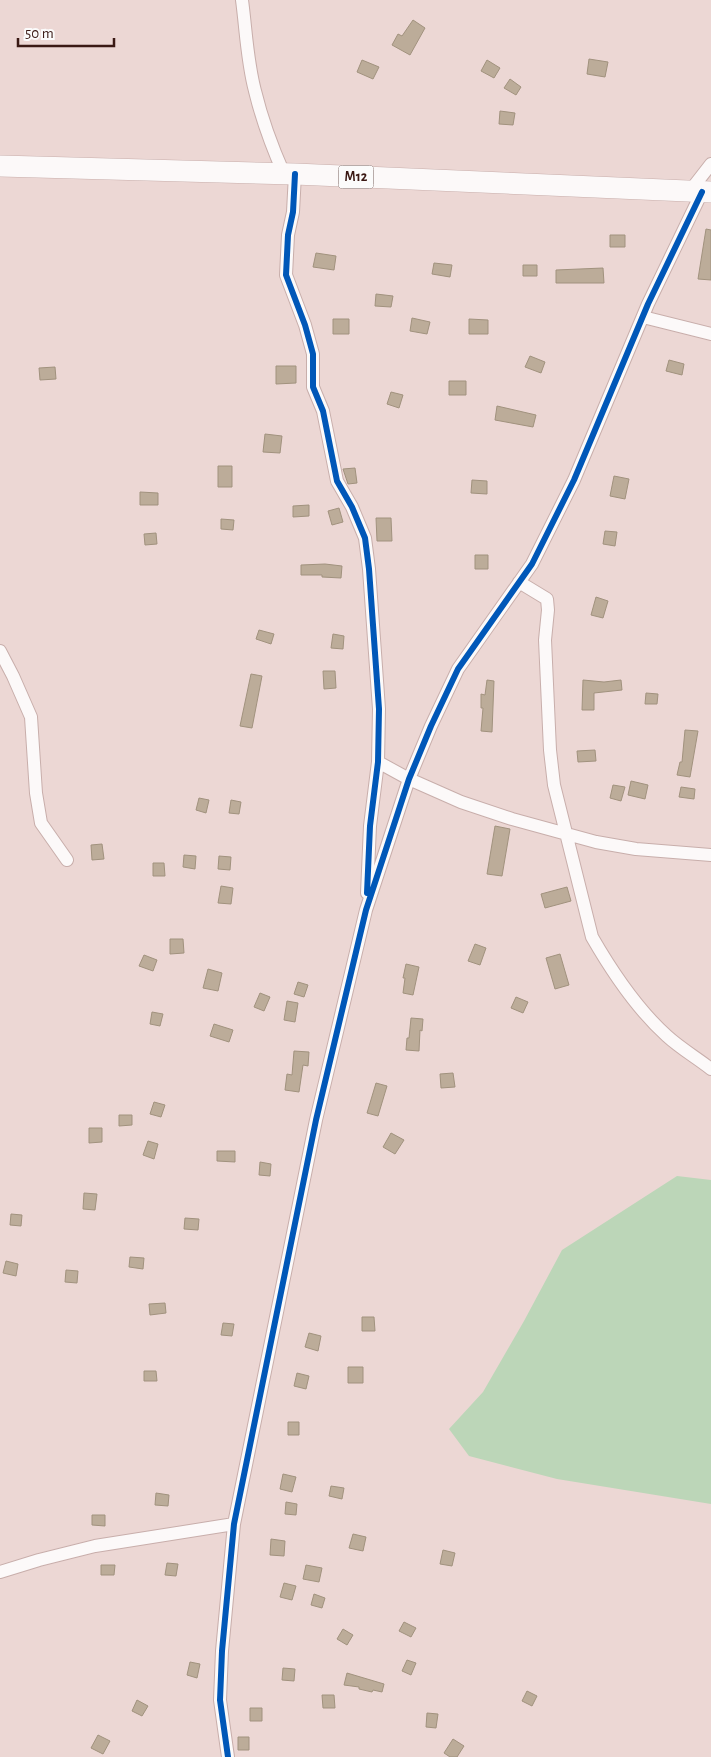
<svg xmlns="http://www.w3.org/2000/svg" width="711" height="1757" font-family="'Alegreya Sans',sans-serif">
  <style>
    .green { fill: #bcd6b8 }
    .building { fill: #bcac99; stroke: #a1927e }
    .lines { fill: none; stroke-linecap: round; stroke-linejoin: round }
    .minor-casing { stroke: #c8aeab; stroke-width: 14 }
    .trunk-casing { stroke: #c8aeab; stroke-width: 22 }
    .minor { stroke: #fcf9f9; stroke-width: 12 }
    .trunk { stroke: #fcf9f9; stroke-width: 21 }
    .cycleway-casing { stroke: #fbfbfb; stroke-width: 9 }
    .cycleway { stroke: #0057b8; stroke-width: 6 }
    .labels { text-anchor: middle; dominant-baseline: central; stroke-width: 4.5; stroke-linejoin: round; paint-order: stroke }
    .shield { fill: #fbfbfb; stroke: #745d59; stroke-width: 1 }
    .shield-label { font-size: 14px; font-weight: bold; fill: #3a1914 }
  </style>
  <rect width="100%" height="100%" fill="#ecd7d4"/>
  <path class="green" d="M677,1176L711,1180V1504L557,1479L469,1456L449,1429L483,1392L524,1321L562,1250Z"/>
  <path class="building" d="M413,20L425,28L410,55L392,45L398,34L402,36Z
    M589,59L608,62L605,77L587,74Z
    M362,60L379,67L373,79L357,72Z
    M487,60L500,68L494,78L481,71Z
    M510,79L521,87L516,95L504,88Z
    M500,111L515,113L513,125L499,124Z
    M706,229L711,230V280L698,279Z
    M610,235H625V247H610Z
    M316,253L336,256L334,270L313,267Z
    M434,263L452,265L450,277L432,274Z
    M523,265H537V276H523Z
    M603,268L604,283H556V270Z
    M376,294L393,296L391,307L375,306Z
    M412,318L430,322L427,334L410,331Z
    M333,319H349V334H333Z
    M469,319L488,320V334H469Z
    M530,356L545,362L541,373L525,367Z
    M669,360L684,364L682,375L666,371Z
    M276,366H296V383L276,384Z
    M55,367L56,379L40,380L39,368Z
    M449,381H466V395H449Z
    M391,392L403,395L399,408L387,404Z
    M497,406L536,415L533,427L495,420Z
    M265,434L282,436L280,453L263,452Z
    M218,466H232V487H218Z
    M355,468L357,483L348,484L343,469Z
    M614,476L629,479L625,499L610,496Z
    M472,480L487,481V494L471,493Z
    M140,492L158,493V505H140Z
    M309,505V516L293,517V506Z
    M339,508L343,522L332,525L328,511Z
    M376,518H391L392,541H377Z
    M221,519L234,520L233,530L221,529Z
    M605,531L617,532L615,546L603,544Z
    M156,533L157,544L145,545L144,534Z
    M475,555H488V569H475Z
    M325,564L342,566L341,578L322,577V575H301V565Z
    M596,597L608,601L603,618L591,615Z
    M259,630L274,634L271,644L256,639Z
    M333,634L344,636L343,649L331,648Z
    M323,671H335L336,688L324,689Z
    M251,674L262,676L252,728L240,726Z
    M487,680L494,681L492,732L481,731L483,708H481V694L485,695Z
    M583,680L604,682L621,680L622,690L594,693V710H582Z
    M646,693L658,694L657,704H645Z
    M685,730L698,731L690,777L677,775L680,762H682Z
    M595,750L596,761L578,762L577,751Z
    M631,781L648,785L645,799L628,795Z
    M613,785L625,787L621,801L610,798Z
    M681,787L695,789L694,799L679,797Z
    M199,798L209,800L206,813L196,810Z
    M231,800L241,802L239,814L229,813Z
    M495,826L510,829L502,876L487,874Z
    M102,844L104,859L92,860L91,845Z
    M184,855L196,856L195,869L183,867Z
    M219,856L231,857L230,870L218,869Z
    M153,863H164L165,876H153Z
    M221,886L233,888L231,904L218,903Z
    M567,887L571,901L545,908L541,894Z
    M170,939H183L184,953L170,954Z
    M475,944L486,948L480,965L468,961Z
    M560,954L569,985L555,989L546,958Z
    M144,955L157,960L153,971L139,966Z
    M406,964L419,967L413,995L403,993L405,978H403Z
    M208,969L222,973L218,991L203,988Z
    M298,982L308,985L304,997L294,994Z
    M260,993L270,997L264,1011L254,1007Z
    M516,997L528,1002L523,1013L511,1008Z
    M287,1001L298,1003L295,1022L284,1020Z
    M152,1012L163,1014L160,1026L150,1024Z
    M411,1018L423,1019L422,1031L420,1030L419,1051L406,1050L407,1038H409Z
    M214,1024L233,1030L229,1042L210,1036Z
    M294,1051L309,1052L308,1066L303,1065L299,1092L285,1090L287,1074L292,1075Z
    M453,1073L455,1087L441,1088L440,1074Z
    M376,1083L387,1086L378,1116L367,1113Z
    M154,1102L165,1105L161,1117L150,1114Z
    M119,1115H132V1125L119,1126Z
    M89,1128H102V1142L89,1143Z
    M391,1133L404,1140L395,1154L383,1147Z
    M148,1141L158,1144L154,1159L143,1155Z
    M217,1151H235V1162L217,1161Z
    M260,1162L271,1164L270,1176L259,1175Z
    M84,1193L97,1194L95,1210L83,1209Z
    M11,1214L22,1215L21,1226L10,1225Z
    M185,1218L199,1219L198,1230L184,1229Z
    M130,1257L144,1258L143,1269L129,1267Z
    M6,1261L18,1264L16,1276L3,1273Z
    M66,1270L78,1271L77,1283L65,1282Z
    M165,1303L166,1313L150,1315L149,1304Z
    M362,1317H374L375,1331H362Z
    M223,1323L234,1324L232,1336L221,1335Z
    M309,1333L321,1336L318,1351L305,1347Z
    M348,1367H363V1383H348Z
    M144,1371H156L157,1381H144Z
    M297,1373L309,1376L306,1389L294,1386Z
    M288,1422H299V1435H288Z
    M283,1474L296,1477L292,1492L280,1489Z
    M331,1486L344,1488L342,1499L329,1496Z
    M156,1493L169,1495L168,1506L155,1505Z
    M286,1502L297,1504L296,1515L285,1514Z
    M92,1515H105V1526L92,1525Z
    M353,1534L366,1537L363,1551L349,1548Z
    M271,1539L285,1541L284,1556L270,1555Z
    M443,1550L455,1553L452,1566L440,1564Z
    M167,1563L178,1564L176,1576L165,1575Z
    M101,1565H115L114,1575H101Z
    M306,1565L322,1568L319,1582L303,1579Z
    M284,1583L296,1586L292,1600L280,1597Z
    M314,1594L325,1598L322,1608L311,1605Z
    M404,1622L416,1628L411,1637L399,1631Z
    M343,1629L353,1635L347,1645L337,1639Z
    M407,1660L416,1663L411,1675L402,1671Z
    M190,1662L200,1664L197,1678L187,1675Z
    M283,1668L295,1669L294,1681L282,1680Z
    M347,1673L384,1684L382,1692L373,1690L372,1692L359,1689V1687L344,1685Z
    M527,1691L537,1696L532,1706L522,1701Z
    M322,1695H334L335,1708H323Z
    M137,1700L148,1706L142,1716L132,1711Z
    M250,1708H262V1721H250Z
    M427,1713L438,1714L436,1728L426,1727Z
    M98,1735L110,1741L103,1754L91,1748Z
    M238,1737H249V1750H238Z
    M453,1739L464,1746L457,1757H450L444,1753Z"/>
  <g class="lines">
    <defs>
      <path id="minor" d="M242,0C246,30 247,61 255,91C262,120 272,147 284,174
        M295,174L293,212L288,235L286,275L305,325L313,354V387L323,411L337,481L352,507L365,538L369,569L379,709L378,762L370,826L367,893
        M690,191L711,164
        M643,317L711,334
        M519,582L547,599L548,610L545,640L550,750L554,785L592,937C611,970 638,1010 667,1036C680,1048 697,1058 711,1069
        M0,651L13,676L31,717L36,793L41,823L67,860
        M378,762L409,779L461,802L512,819L596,842L636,849L711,855
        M0,1572L39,1560L95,1546L234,1524
        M228,1757L220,1700L222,1651L234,1524L316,1120L366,910L409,779L431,726L458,669L532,564L574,480L648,304L702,192"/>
      <path id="trunk" d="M0,166L295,174L711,192"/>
    </defs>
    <use href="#minor" class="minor-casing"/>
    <use href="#trunk" class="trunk-casing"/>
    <use href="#minor" class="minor"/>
    <use href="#trunk" class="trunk"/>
    <defs>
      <path id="cycleway" d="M295,174L293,212L288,235L286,275L305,325L313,354V387L323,411L337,481L352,507L365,538L369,569L379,709L378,762L370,826L367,893
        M228,1757L220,1700L222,1651L234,1524L316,1120L366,910L409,779L431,726L458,669L532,564L574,480L648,304L702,192"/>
    </defs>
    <use href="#cycleway" class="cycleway-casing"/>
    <use href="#cycleway" class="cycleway"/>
  </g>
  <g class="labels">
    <rect class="shield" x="338.5" y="165.5" width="35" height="23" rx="4"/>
    <g class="shield-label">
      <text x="356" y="177">M12</text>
    </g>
  </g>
  <path d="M18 38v8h96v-8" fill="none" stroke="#3a1914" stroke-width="2.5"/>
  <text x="25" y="38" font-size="15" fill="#3a1914" stroke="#fbfbfb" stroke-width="4" paint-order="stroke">50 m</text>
</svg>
